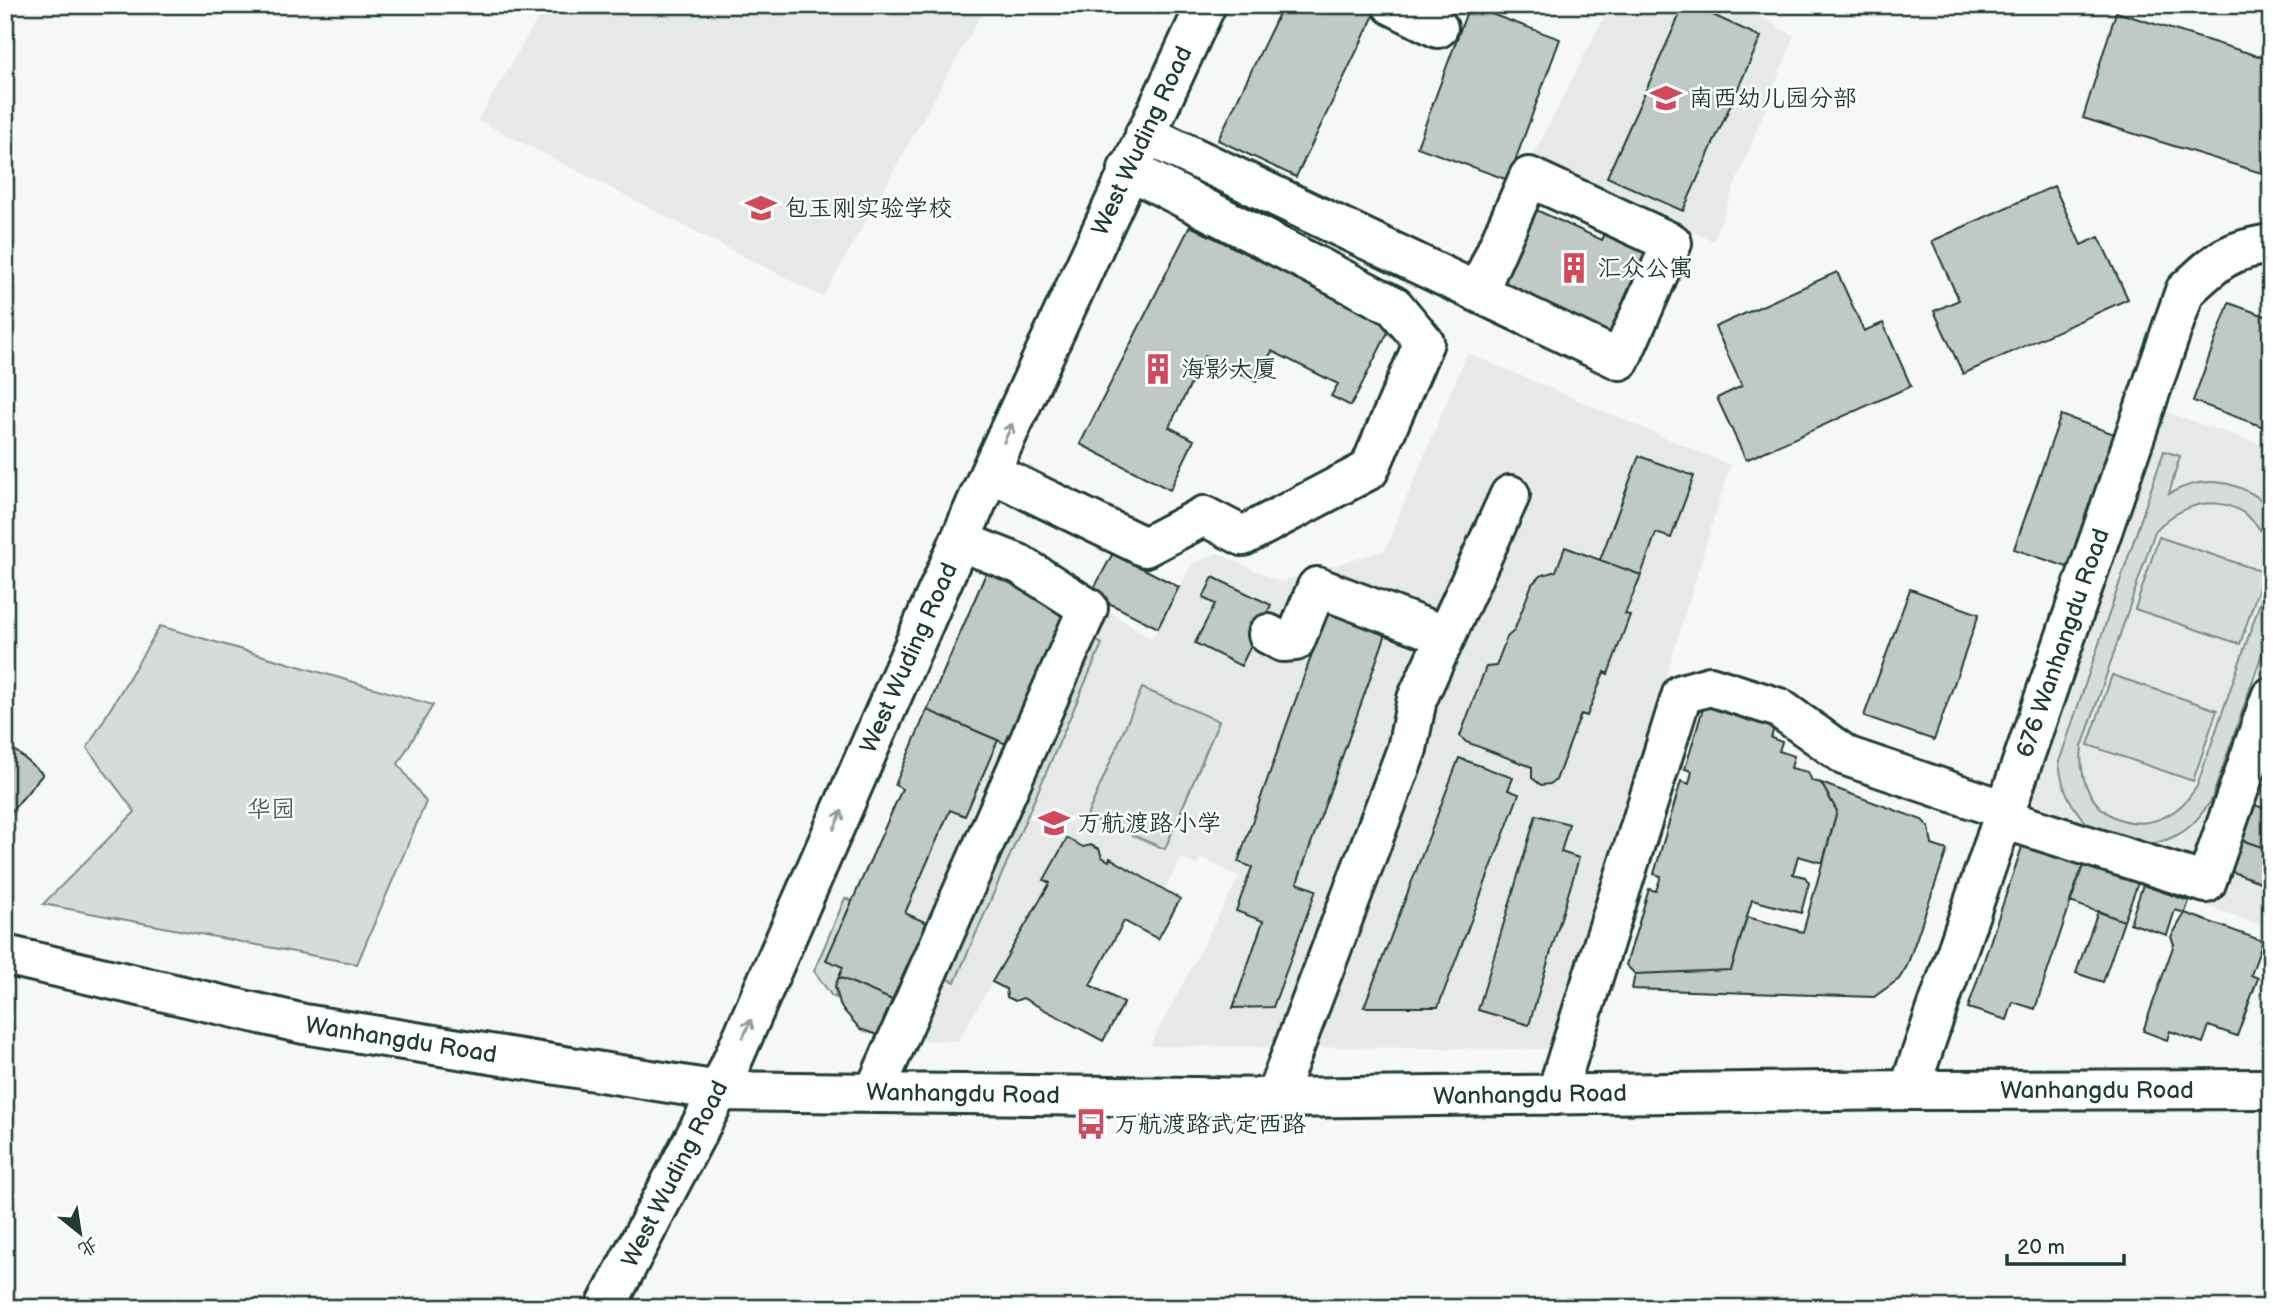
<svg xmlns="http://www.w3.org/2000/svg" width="2276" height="1313" font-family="'Balsamiq Sans','LXGW WenKai TC',sans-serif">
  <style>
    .built { fill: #e6e9e8 }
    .green { fill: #d6dcdb; stroke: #7a8c88; stroke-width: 2 }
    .building { fill: #c0c9c6; stroke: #1f3d34; stroke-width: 2 }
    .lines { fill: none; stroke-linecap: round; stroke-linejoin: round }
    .minor-casing { stroke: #1f3d34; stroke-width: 44 }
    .minor { stroke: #fff; stroke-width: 38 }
    .oneway { stroke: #8f9e9a }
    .labels { text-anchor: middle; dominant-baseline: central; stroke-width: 5; stroke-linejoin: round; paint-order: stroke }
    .poi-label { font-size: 24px; fill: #1f3d34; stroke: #fff; text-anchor: start }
    .street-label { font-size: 24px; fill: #1f3d34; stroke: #fff }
    .park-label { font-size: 24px; fill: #445d55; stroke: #fff }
  </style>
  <rect width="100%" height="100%" fill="#f6f7f7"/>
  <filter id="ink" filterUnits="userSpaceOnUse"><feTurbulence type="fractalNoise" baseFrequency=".0143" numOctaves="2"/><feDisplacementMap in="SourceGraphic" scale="14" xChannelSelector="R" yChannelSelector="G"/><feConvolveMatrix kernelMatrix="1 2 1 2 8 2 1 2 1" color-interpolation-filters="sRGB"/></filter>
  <g filter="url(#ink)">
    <path class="built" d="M546,5H985L986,6L823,297L478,120Z
      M1610,5H1742L1794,36L1713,241L1531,160Z
      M1467,353L1730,465L1553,1049L1150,1046L1239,877L1201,857L1196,865L1182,858L1164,890L1180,899L1158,939L1124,921L1090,984L1124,1003L1103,1041L1023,998L1015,1001L1007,997L1006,989L992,982L958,1041L889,1039L860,1029L814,971L845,898L853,900L902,789L895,785L999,545L1023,556L1152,639L1192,564L1218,553L1280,582L1385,550Z
      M2160,410L2271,448V928L2012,840Z"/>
    <path class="green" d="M2164,451L2180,456L2169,494C2204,474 2239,480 2269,506L2271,551C2250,493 2194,490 2155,531L2082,747C2073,823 2157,852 2197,786L2271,571V628L2211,801C2201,814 2192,828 2177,835C2120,865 2064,822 2059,762Z
      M2159,537L2264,572L2240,644L2135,609Z
      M160,626L433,705L398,764L426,802L357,964L43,904L135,812L87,748Z
      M1088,635L1102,644L955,982L940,976Z
      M2112,675L2217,710L2193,781L2088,745Z
      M1142,688L1219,721L1165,849L1087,816Z
      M845,898L852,901L827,960L843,967L835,986L836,998L831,995L814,971Z"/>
    <path class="building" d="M1283,5H1369L1377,9L1296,177L1218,140Z
      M1684,5H1691L1761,37L1683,211L1607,177Z
      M1469,6L1560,39L1508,180L1417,147Z
      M2116,12L2271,60V176L2083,118Z
      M2054,186L2081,245L2099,237L2128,299L1963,374L1934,311L1959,300L1932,241Z
      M1534,209L1602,240L1608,228L1651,247L1609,339L1498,288Z
      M1190,226L1391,326L1351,406L1331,396L1338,384L1272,351L1256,382L1205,356L1169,427L1194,440L1170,490L1080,444Z
      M1837,272L1864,331L1883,323L1911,386L1746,460L1717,398L1742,386L1715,327Z
      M2229,303L2265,316L2271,303L2269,429L2193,401Z
      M2061,415L2120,436L2073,569L2014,549Z
      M1639,456L1694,476L1671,538L1656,533L1641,575L1600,560Z
      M1565,547L1641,575L1625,614L1630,615L1608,674L1604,672L1587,716L1581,714L1556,780L1550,784L1541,785L1532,778V767L1466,742L1460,736L1486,667L1496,666L1507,637L1514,631L1532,584L1540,576L1556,571Z
      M1113,553L1179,587L1158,628L1091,594Z
      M990,564L1077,612L1018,749L927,710Z
      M1213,577L1271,605L1241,666L1195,643L1215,604L1203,598Z
      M1910,589L1979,614L1934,740L1864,716Z
      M1328,609L1387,631L1297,883L1316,890L1273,1007L1233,1008L1263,921L1236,911L1252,867L1238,862Z
      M1704,705L1775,725L1771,738L1782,742L1779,751L1794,756L1791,768L1808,772L1812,781L1821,783L1837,811L1823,863L1798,856L1793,874L1805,877L1809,883L1801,913L1752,900L1731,970L1635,974L1626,965L1649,889L1656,891L1661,876L1654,874L1681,781L1689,784L1692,771L1685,769Z
      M927,710L998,740L965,816L950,810L905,913L938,928L904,1005L839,977L843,967L826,960L902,789L895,785Z
      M5,742L43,774L5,819Z
      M1459,758L1513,778L1508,790L1519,794L1438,1007H1364Z
      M1821,783L1922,820L1929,827L1932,845L1947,850L1907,966L1899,979L1874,997L1632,989L1635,974L1731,970L1747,917L1803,932L1837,811Z
      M2271,784V850L2237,838L2249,803L2263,808Z
      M1536,815L1569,824L1561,852L1579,858L1529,1025L1478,1010Z
      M1067,838L1083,847L1091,845L1099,849L1102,857L1109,861L1110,858L1180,899L1158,939L1124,921L1090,985L1124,1003L1103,1041L1023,998L1015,1001L1007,997L1006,989L992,982L1050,883L1044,880Z
      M2241,840L2271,850V886L2230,871Z
      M2023,844L2083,865L2035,1009L2013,1002L2007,1020L1968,1008Z
      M2083,865L2138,883L2124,921L2070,902Z
      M2143,885L2189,901L2185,913L2175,910L2167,935L2130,923Z
      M2098,911L2124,921L2103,982L2076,973Z
      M2185,913L2263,941L2251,975L2258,978L2237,1036L2209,1026L2203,1043L2170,1031L2167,1040L2143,1031L2174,944L2171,937Z
      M839,977L904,1005L889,1039L860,1029L841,1007L835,986Z"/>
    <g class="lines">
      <defs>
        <path id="minor" d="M1392,5L1438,28
          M1145,134L1620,360L1672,243L1529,177L1478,292
          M990,472L1145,547L1204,516L1243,536L1369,470L1424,342L1394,306L1128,169
          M1268,634L1283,642L1295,641L1317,587L1446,636
          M2003,819L2206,883L2271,697
          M5,955L304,1024L719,1091L1275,1098L1909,1090L2271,1089
          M1909,1090L2185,291C2216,262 2227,250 2271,244
          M874,1093L1088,608L1019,564L960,541
          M1556,1095L1682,694L1710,686L1779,708L1846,756L2005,810
          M1275,1098L1407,749L1417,699L1510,495
          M605,1308L719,1091L990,472L1206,5"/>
      </defs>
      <use href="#minor" class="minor-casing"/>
      <use href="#minor" class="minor"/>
    </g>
    <defs><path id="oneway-shaft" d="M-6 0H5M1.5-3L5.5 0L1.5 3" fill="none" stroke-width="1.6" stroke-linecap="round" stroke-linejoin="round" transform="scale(1.75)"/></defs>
    <g class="oneway">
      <use href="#oneway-shaft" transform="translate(1008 433) rotate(-66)"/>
      <use href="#oneway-shaft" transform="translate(838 820) rotate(-66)"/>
      <use href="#oneway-shaft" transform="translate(747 1029) rotate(-66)"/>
    </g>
  </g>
  <defs>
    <symbol id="school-bare" viewBox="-9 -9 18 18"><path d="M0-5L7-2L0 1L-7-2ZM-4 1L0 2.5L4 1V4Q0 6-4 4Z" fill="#d1495b" stroke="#fff" stroke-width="2.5" paint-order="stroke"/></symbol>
    <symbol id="building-bare" viewBox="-9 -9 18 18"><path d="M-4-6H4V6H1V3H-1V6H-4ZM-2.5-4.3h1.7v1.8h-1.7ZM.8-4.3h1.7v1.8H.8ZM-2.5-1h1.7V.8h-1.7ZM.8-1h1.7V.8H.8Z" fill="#d1495b" stroke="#fff" stroke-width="2.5" paint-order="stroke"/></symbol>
    <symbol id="bus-bare" viewBox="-9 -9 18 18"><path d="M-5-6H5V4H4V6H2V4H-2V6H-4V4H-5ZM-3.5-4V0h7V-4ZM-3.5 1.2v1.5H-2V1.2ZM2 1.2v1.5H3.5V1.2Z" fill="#d1495b" stroke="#fff" stroke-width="2.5" paint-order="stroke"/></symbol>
  </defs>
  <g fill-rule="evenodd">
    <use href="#school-bare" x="1644" y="76" width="44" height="44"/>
    <use href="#school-bare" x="739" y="186" width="44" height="44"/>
    <use href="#building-bare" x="1552" y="246" width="44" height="44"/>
    <use href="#building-bare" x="1136" y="347" width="44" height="44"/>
    <use href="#school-bare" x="1032" y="801" width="44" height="44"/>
    <use href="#bus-bare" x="1069" y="1102" width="44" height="44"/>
  </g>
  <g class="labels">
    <g class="poi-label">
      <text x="1689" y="98">南西幼儿园分部</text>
      <text x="784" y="208">包玉刚实验学校</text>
      <text x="1597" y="268">汇众公寓</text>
      <text x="1181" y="369">海影大厦</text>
      <text x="1077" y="823">万航渡路小学</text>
      <text x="1114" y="1124">万航渡路武定西路</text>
    </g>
    <g class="street-label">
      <text transform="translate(1142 141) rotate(-65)">West Wuding Road</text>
      <text transform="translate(2063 643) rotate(-71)">676 Wanhangdu Road</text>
      <text transform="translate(909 658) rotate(-66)">West Wuding Road</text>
      <text transform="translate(401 1040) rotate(9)">Wanhangdu Road</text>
      <text x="2097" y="1090">Wanhangdu Road</text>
      <text transform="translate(963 1094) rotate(1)">Wanhangdu Road</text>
      <text transform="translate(1530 1095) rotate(-1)">Wanhangdu Road</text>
      <text transform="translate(675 1174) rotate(-63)">West Wuding Road</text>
    </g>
    <g class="park-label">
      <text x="271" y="809">华园</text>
    </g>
  </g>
  <rect width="2276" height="1313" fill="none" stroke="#fff" stroke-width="28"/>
  <rect x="14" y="14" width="2248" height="1285" fill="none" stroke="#1f3d34" stroke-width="2.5" filter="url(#ink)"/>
  <g transform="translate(80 1233) rotate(150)" stroke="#ffffff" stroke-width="5" paint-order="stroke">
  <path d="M0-5L12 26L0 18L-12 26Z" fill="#1f3d34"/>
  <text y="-10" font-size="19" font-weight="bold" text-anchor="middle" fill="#1f3d34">北</text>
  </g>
  <path d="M2007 1254v10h117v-10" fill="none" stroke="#1f3d34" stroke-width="3.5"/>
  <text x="2017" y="1254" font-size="21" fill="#1f3d34" stroke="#ffffff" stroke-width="5" paint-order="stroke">20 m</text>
</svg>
